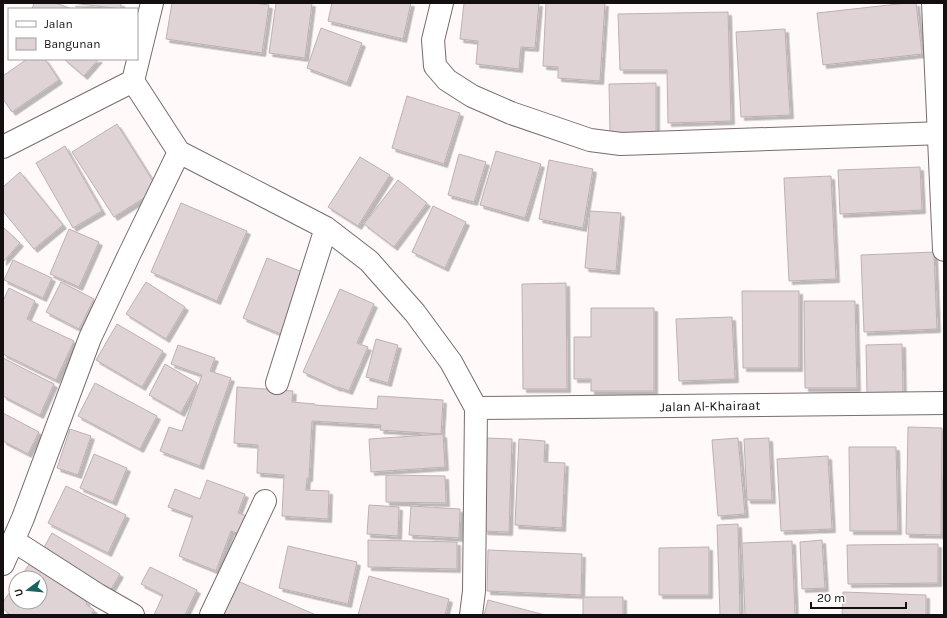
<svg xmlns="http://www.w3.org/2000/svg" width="947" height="618" font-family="Karla,sans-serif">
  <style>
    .building { fill: #e0d3d5; stroke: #bdb1b3; filter: url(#shadow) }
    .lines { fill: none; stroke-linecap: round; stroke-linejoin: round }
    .street-casing { stroke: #776c6e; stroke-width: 24 }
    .secondary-casing { stroke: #776c6e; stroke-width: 24 }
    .street { stroke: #fff; stroke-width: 22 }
    .secondary { stroke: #fff; stroke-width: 22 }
    .labels { text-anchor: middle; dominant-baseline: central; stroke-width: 3; stroke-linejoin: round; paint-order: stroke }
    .street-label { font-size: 13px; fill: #130f10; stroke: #fff }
  </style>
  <defs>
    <filter id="shadow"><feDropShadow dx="3.5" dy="3.5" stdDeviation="0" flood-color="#0004"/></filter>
  </defs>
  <rect width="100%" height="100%" fill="#fff9fa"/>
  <path class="building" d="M34,3H56L72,9H32Z
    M72,3H121V9Z
    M172,3H253L269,5L262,53L166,39Z
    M276,3H312L305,58L269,53Z
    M332,3H411L403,39L328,21Z
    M464,3H539L535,48L521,47L519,69L476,64L478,41L460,39Z
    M546,3H605L600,81L558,78V67L543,66Z
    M907,3H916L922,54L823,65L817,13Z
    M728,12L731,121L668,123L667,70H620L618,14Z
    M321,28L362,43L347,83L307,68Z
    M785,29L790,115L741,117L736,32Z
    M27,59H45L59,80L12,112L3,99V76Z
    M64,59H99L84,76Z
    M656,83V132L610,133L609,84Z
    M407,96L460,113L444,164L392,148Z
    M117,124L158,189L114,217L72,152Z
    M65,146L102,211L73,228L36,163Z
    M496,151L541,164L525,218L480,205Z
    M459,154L486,162L474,202L448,195Z
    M360,157L390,175L358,226L328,207Z
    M549,160L593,169L583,228L539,219Z
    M920,167L922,210L840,214L838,170Z
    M20,172L63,225L34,249L3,211V187Z
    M831,176L836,279L789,281L784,178Z
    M398,180L427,203L394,247L364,224Z
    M181,203L247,231L217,301L151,272Z
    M433,206L466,222L445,268L412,252Z
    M590,211L621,213L616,271L585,268Z
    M3,227L20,243L3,262Z
    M69,229L99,242L79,287L50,274Z
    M934,252L937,329L864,332L861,255Z
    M267,258L305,273L281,334L243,318Z
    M13,260L52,278L43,298L4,280Z
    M61,282L94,299L79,329L46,312Z
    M146,282L185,307L166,339L126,314Z
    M566,283L567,389H523L522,284Z
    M9,288L35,301L27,319L74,341L56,380L3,354V301Z
    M340,289L374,304L357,343L368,347L349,391L338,387V388L303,372Z
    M742,291H799V368H743Z
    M804,301H855L857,388H805Z
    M591,308H654V391H591V379H574V337H591Z
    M732,317L735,379L679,381L676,319Z
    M117,324L163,351L142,387L96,360Z
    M376,339L398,345L388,383L366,377Z
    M902,344L903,395L867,396L866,345Z
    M178,345L215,358L210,371L231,378L200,466L160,451L169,427L182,431L202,375L171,364Z
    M3,358L54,384L40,415L3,396Z
    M165,364L197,383L181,413L149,395Z
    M95,383L157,416L140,449L78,416Z
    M237,387L293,391L292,402L315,404V405L377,409L378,396L443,400L441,434L380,430L381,425L312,421L309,478H307L306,490L329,491L328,519L282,516L284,475L257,473L258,445L234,443Z
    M3,413L39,432L28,454L3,441Z
    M908,427L942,428L941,535L906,534Z
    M70,429L91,436L78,475L57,468Z
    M443,434L445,467L371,472L369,439Z
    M486,438L512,439L509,532L484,531Z
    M738,438L745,514L718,516L712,440Z
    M769,438L772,500H747L744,439Z
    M519,439L545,441L544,462L565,463L562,528L515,525Z
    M849,447H896L898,531H850Z
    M94,454L127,468L113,502L80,488Z
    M828,456L832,529L781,531L777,459Z
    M386,475L445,476L446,503L386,502Z
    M207,480L245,494L238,513L250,517L243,535L231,531L216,571L179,556L193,516L168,507L175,489L200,499Z
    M66,486L126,515L108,553L48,523Z
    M369,505L399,507L398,536L367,534Z
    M411,506L460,509L459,538L409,535Z
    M738,524L740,615H720L717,525Z
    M52,533L120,574L110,591L42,551Z
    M368,540L457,542V569L368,567Z
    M822,540L825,588L802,589L800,542Z
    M792,541L795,615H745L742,543Z
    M938,544V583L848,584L847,545Z
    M288,546L357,562L348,604L279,588Z
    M709,547V595H659V548Z
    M488,550L582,554L581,595L487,591Z
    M30,563L87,602L86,604L94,610L91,615H11L3,609V602L16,583V602H40V578H20Z
    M150,567L197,590L185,615H154L163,595L141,584Z
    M369,576L449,599L445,615H358Z
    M233,579L316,615H217Z
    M843,592L926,595V615H842Z
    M583,597H623V615H583Z
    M488,600L545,615H484Z"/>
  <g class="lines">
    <defs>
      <path id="street" d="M442,3L433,40L435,66L447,80L472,96L511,113L590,140L621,144L944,133
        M3,147L133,81L152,3
        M179,152L274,201L326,228L369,261L415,313L451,362L476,408L474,591L471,615
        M277,383L326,228
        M476,408L944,403
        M14,541L98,595L133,615
        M3,564L23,518L90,338L130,253L179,152L133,81
        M211,615L265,501"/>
      <path id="secondary" d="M933,3L944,250"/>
    </defs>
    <use href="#street" class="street-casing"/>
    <use href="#secondary" class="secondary-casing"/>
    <use href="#street" class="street"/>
    <use href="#secondary" class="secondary"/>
  </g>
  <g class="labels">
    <g class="street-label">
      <text transform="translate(710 406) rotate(-1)">Jalan Al-Khairaat</text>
    </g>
  </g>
  <rect width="947" height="618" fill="none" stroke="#130f10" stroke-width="8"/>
  <rect x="8" y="8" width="130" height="52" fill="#ffffff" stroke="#a19f9f"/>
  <rect x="16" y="21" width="20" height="6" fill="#ffffff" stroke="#a19f9f"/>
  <text x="44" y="28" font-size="12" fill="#130f10">Jalan</text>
  <rect x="16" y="38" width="20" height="12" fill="#e0d3d5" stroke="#a19f9f"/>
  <text x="44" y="48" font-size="12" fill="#130f10">Bangunan</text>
  <g transform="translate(28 590) rotate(254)"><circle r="19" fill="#ffffff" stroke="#a19f9f"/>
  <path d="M0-3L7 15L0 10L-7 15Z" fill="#16635f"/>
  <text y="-6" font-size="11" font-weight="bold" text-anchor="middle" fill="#130f10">U</text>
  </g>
  <path d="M811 602v6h95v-6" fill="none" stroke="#130f10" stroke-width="2"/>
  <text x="817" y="602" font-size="12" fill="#130f10" stroke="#ffffff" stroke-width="3" paint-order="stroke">20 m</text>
</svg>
